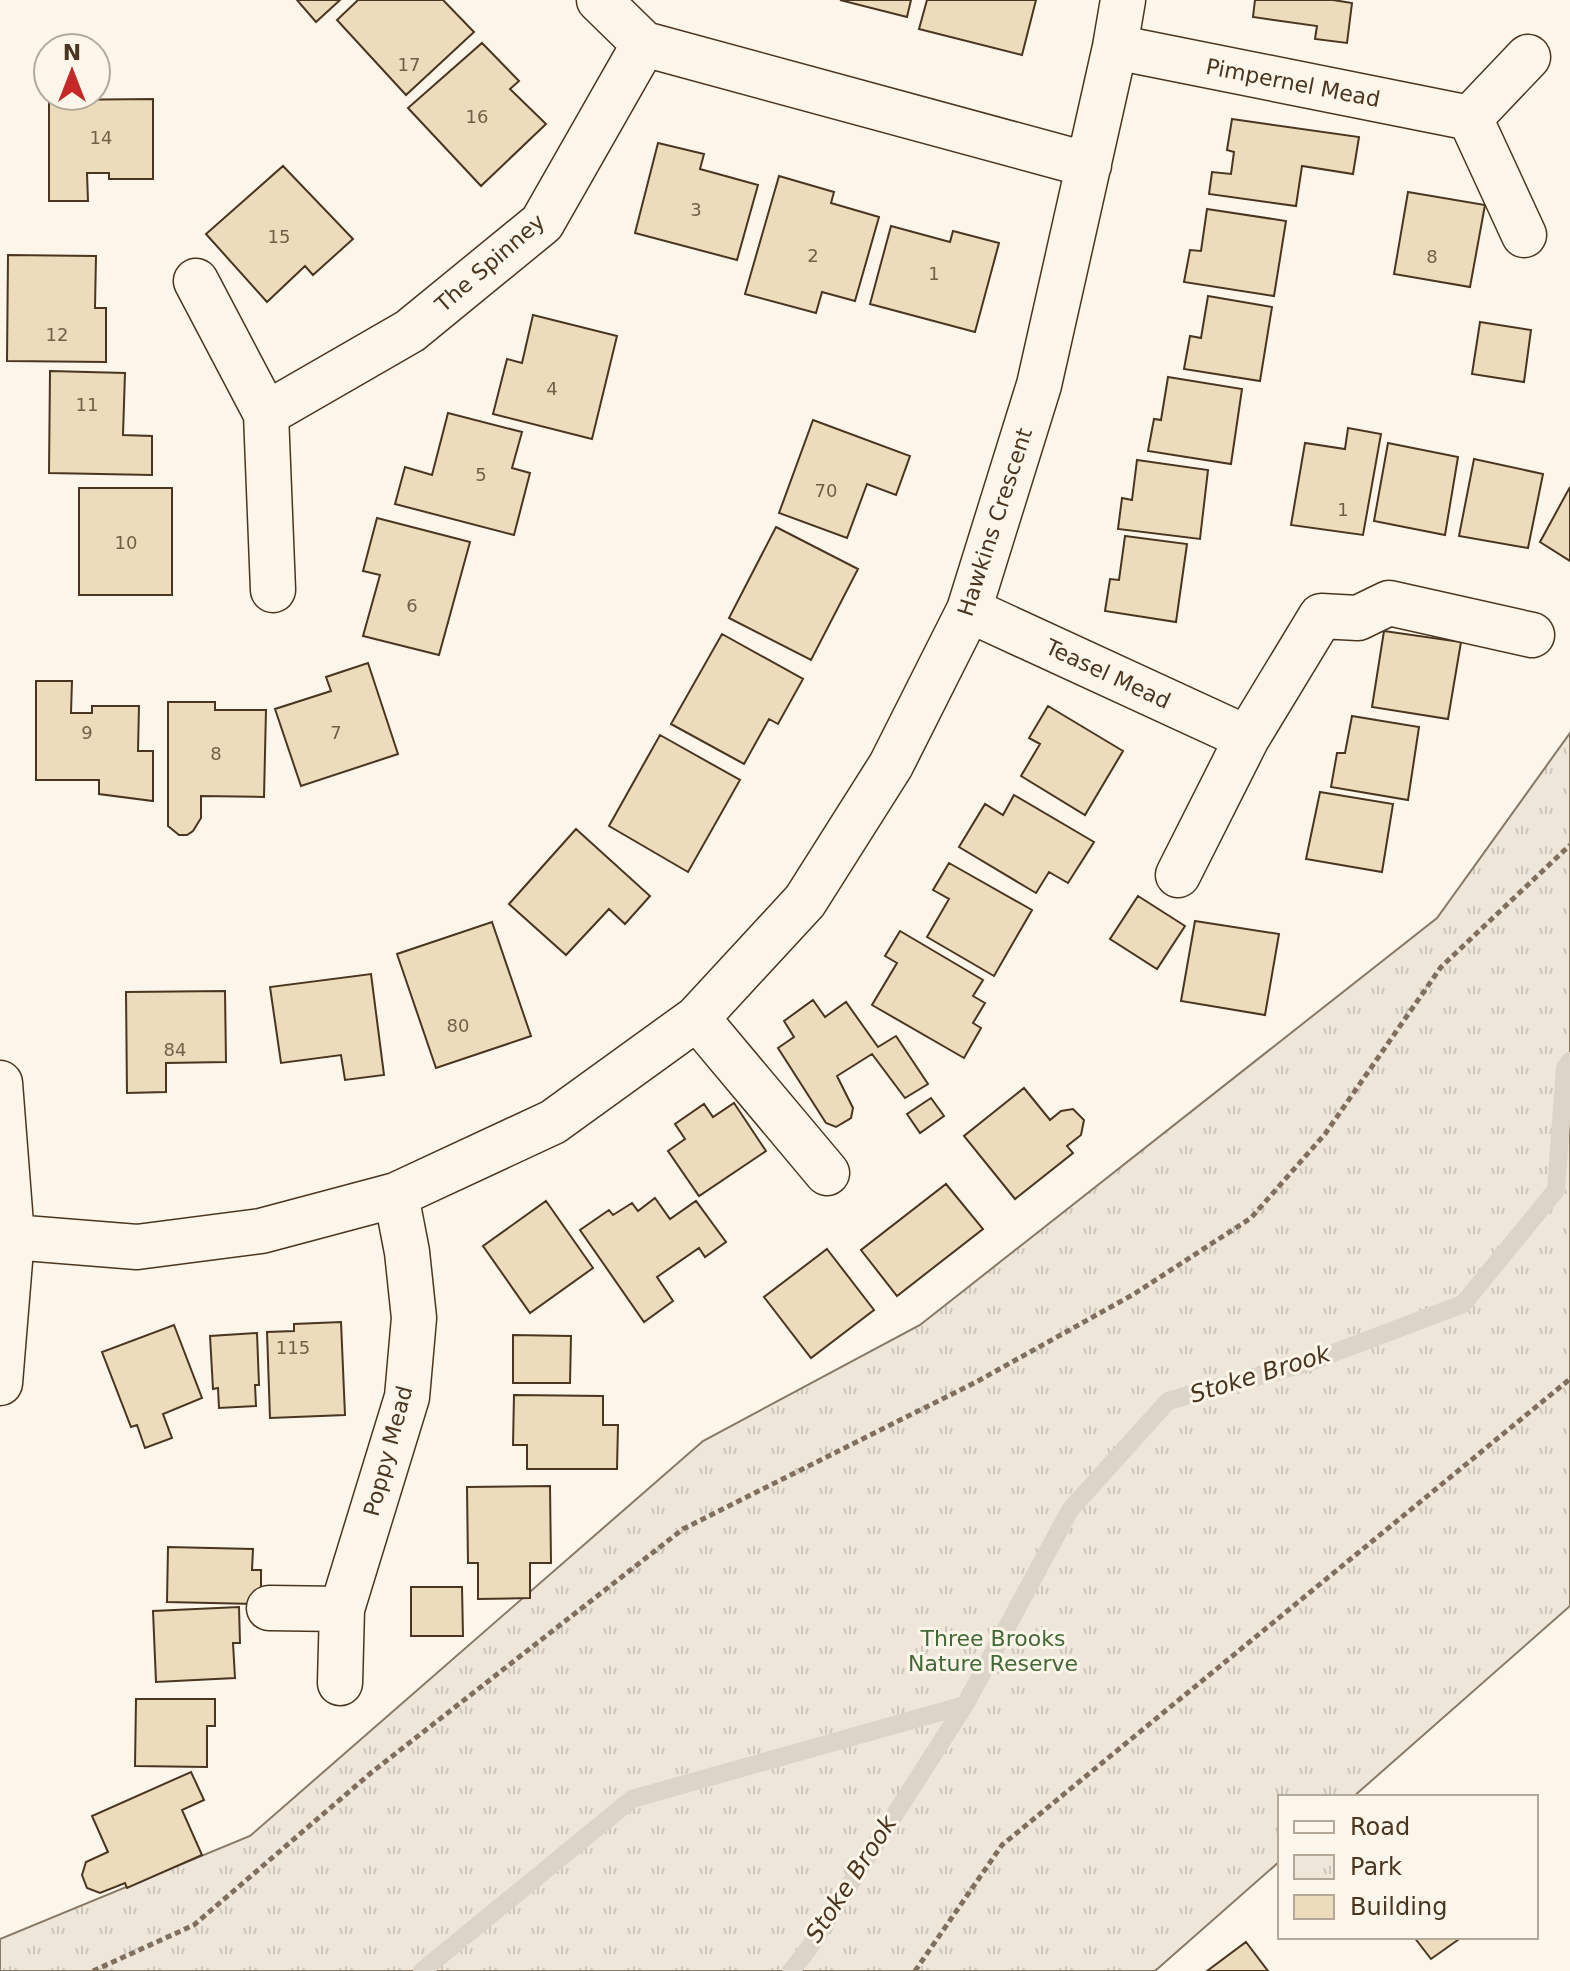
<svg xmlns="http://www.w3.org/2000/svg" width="1570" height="1971" font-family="'DejaVu Sans',sans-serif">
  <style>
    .park { fill: url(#park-tufts); stroke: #887966; stroke-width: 2 }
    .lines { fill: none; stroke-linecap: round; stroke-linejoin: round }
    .stream { stroke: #dcd4c6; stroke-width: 18 }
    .building { fill: #ecdcbc; stroke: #4a3520; stroke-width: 2 }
    .minor-casing { stroke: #4a3520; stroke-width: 47 }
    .path { stroke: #7f6f5c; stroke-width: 5; stroke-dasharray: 6 4; stroke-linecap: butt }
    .minor { stroke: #fbf6e9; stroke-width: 44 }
    .labels { text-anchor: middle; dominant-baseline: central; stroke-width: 6; stroke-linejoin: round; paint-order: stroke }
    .number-label { font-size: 18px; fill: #725f47 }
    .street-label { font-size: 22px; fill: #4a3520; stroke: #fbf6e9 }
    .park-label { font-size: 22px; fill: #436837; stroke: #fbf6e9 }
    .water-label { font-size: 24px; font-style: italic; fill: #4a3520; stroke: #fbf6e9 }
  </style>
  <defs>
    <pattern id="park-tufts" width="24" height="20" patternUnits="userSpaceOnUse" patternTransform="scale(2)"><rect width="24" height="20" fill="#ede6d9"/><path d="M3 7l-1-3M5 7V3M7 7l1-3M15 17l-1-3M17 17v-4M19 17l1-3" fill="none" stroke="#cdc6ba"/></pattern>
  </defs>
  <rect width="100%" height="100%" fill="#fbf6e9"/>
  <path class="park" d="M1570,733V1606L1353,1797H1280V1861L1155,1971H0V1939L250,1836L703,1441L920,1325L1437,918Z"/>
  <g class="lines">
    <path class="stream" d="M422,1971L632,1799L965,1705
      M791,1971L809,1948L965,1705L1070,1510L1168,1401L1307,1363L1463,1304L1556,1190L1565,1068L1570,1061"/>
  </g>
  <path class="building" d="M297,0H340L316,22Z
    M358,0H443L474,32L406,95L337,20Z
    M840,0H911L907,17Z
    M927,0H1036L1022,55L919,29Z
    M1255,0H1333L1352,3L1347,43L1315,39L1317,26L1253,17Z
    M482,43L519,81L510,89L546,124L481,186L408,108Z
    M153,99V179H109V173H87L88,201H49V100Z
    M1232,119L1359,137L1353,174L1302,166L1296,206L1209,194L1212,172L1231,174L1234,152L1227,150Z
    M658,143L704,154L700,169L758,185L737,260L635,233Z
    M283,166L353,239L313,275L305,266L267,302L206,234Z
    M779,176L834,192L831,203L879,217L855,301L822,292L816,313L745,294Z
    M1408,192L1485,205L1470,287L1394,274Z
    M1207,209L1286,221L1274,296L1184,282L1190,250L1201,251Z
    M891,226L950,242L953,231L999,243L975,332L870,304Z
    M8,255L96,256L95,308H106V362L7,361Z
    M1208,296L1272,307L1260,381L1184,369L1190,336L1201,338Z
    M533,315L617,336L592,439L493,414L507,359L522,363Z
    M1480,322L1531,330L1524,382L1472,374Z
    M50,371L125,373L123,435L152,436V475L49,473Z
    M1168,377L1242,389L1231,464L1148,451L1154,419L1161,420Z
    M448,413L522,432L512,468L530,473L514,535L395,504L405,467L432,475Z
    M813,420L910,456L896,495L867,484L847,538L779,513Z
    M1348,428L1381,434L1363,535L1291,525L1305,443L1345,449Z
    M1388,443L1458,457L1445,535L1374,521Z
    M1474,459L1543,474L1528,548L1459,536Z
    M1137,460L1208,470L1200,539L1118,529L1122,498L1132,500Z
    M1570,487V561L1540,542Z
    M79,488H172V595H79Z
    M377,518L470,542L439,655L363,636L380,575L363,571Z
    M776,527L858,569L811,660L729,618Z
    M1125,536L1187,544L1176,622L1105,611L1110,579L1119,580Z
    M1384,631L1461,642L1448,719L1372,707Z
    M722,634L803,679L778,724L769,719L744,764L671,724Z
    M368,663L398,754L301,786L275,709L331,691L326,677Z
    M36,681H72L71,713H92V706H139L138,751H153V801L99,794V780H36Z
    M168,702H215V710H266L264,797L201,796V818L193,831L187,835H179L168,826Z
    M1048,706L1123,751L1085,815L1021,776L1040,744L1029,738Z
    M1352,716L1419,727L1408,800L1331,787L1337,753H1345Z
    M660,735L740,780L688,872L609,826Z
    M1320,792L1393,804L1382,872L1306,859Z
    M1014,795L1094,842L1068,883L1049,872L1036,893L959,847L985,804L1003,815Z
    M576,829L650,896L625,924L609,909L566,955L509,904Z
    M949,863L1032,910L994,976L927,937L949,899L933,890Z
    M1138,896L1185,926L1157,969L1110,939Z
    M1195,921L1279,934L1265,1015L1181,1001Z
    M492,922L531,1036L436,1068L397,954Z
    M900,931L983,980L973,996L985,1003L973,1023L981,1028L964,1058L872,1005L897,963L885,956Z
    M371,974L384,1075L345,1080L341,1055L281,1063L270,987Z
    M225,991L226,1062L166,1063V1092L127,1093L126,992Z
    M813,1000L825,1017L846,1002L878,1047L896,1036L928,1084L905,1098L872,1054L837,1076L853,1108L851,1118L836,1127L826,1123L778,1048L794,1037L784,1021Z
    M1024,1088L1050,1120L1061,1111L1073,1109L1084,1120L1081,1135L1067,1146L1073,1153L1015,1199L964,1136Z
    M931,1098L944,1116L920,1133L907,1114Z
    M734,1103L766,1151L699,1196L668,1151L685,1139L675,1124L704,1104L713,1117Z
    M946,1184L983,1229L897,1296L861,1250Z
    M655,1198L670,1219L696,1201L726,1242L705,1257L699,1248L657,1277L673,1301L644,1322L580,1230L609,1210L613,1215L632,1203L638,1211Z
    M546,1201L593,1268L530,1313L483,1246Z
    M827,1249L874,1310L811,1358L764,1297Z
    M341,1322L345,1415L270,1418L267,1332L294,1331V1324Z
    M174,1325L202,1398L163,1414L172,1438L145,1448L137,1425L131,1427L102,1352Z
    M257,1333L259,1385H255L256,1406L219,1408L218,1388L213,1389L210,1336Z
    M513,1335L571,1336L570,1383H513Z
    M514,1395L603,1396V1425H618L617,1469H527V1445H513Z
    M550,1486L551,1563H530V1598L478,1599V1563H468L467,1487Z
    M168,1547L253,1549L252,1570H261V1604L167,1602Z
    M411,1587H462L463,1636H411Z
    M239,1607L240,1643H233L235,1678L156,1682L153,1611Z
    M136,1699H215V1726H207V1767L135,1766Z
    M191,1772L204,1800L182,1810L202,1855L127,1888L125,1883L100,1893L87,1888L82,1875L86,1862L108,1852L92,1816Z
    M1414,1937H1462L1431,1959Z
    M1246,1942L1268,1971H1207Z"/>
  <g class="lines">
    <defs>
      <path id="minor" d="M599,0L644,44L1089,165
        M1115,47L1470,118L1524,235
        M1470,118L1528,57
        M196,281L266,414L273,590
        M266,414L410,331L542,223L644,44
        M969,610L1247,738
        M1178,875L1247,738L1321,616L1358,618L1389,603L1532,635
        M697,1018L827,1173
        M0,1083L12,1237L0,1383
        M12,1237L137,1247L261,1231L396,1195L553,1122L697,1018L805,901L891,765L969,610L1039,385L1115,47L1123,0
        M269,1608L342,1609
        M340,1683L342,1609L407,1397L414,1318L407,1252L396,1195"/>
    </defs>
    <use href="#minor" class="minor-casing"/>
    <path class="path" d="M93,1971L194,1925L372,1772L683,1529L978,1381L1134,1294L1251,1218L1325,1134L1441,967L1570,845
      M915,1971L1002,1845L1570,1379"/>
    <use href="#minor" class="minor"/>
  </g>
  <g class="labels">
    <g class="number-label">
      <text x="409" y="64">17</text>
      <text x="477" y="116">16</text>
      <text x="101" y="137">14</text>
      <text x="696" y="209">3</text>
      <text x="279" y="236">15</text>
      <text x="813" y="255">2</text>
      <text x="1432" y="256">8</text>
      <text x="934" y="273">1</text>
      <text x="57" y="334">12</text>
      <text x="552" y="388">4</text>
      <text x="87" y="404">11</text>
      <text x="481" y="474">5</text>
      <text x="826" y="490">70</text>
      <text x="1343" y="509">1</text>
      <text x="126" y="542">10</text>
      <text x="412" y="605">6</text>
      <text x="87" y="732">9</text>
      <text x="336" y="732">7</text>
      <text x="216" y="753">8</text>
      <text x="458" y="1025">80</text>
      <text x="175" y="1049">84</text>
      <text x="293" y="1347">115</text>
    </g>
    <g class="street-label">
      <text transform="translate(1293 83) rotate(11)">Pimpernel Mead</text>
      <text transform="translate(490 263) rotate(-41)">The Spinney</text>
      <text transform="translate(995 522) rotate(-72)">Hawkins Crescent</text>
      <text transform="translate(1108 674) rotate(25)">Teasel Mead</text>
      <text transform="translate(388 1451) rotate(-75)">Poppy Mead</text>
    </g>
    <g class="park-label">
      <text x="993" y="1638">Three Brooks<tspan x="993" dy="25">Nature Reserve</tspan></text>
    </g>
    <g class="water-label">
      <text transform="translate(1260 1374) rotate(-17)">Stoke Brook</text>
      <text transform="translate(851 1879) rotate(-57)">Stoke Brook</text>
    </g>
  </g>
  <rect x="1278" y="1795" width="260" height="144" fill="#fbf6e9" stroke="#b4a999" stroke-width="2"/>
  <rect x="1294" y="1821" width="40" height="12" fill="#fbf6e9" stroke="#b4a999" stroke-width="2"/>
  <text x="1350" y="1835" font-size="24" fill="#4a3520">Road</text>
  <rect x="1294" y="1855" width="40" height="24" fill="url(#park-tufts)" stroke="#b4a999" stroke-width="2"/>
  <text x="1350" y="1875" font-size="24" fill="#4a3520">Park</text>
  <rect x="1294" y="1895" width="40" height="24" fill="#ecdcbc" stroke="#b4a999" stroke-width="2"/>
  <text x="1350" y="1915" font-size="24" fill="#4a3520">Building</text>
  <g transform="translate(72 72)"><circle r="38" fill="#fbf6e9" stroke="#b4a999" stroke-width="2"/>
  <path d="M0-6L14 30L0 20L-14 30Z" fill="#c62828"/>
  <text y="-12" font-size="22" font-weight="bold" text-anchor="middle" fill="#4a3520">N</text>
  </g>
</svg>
